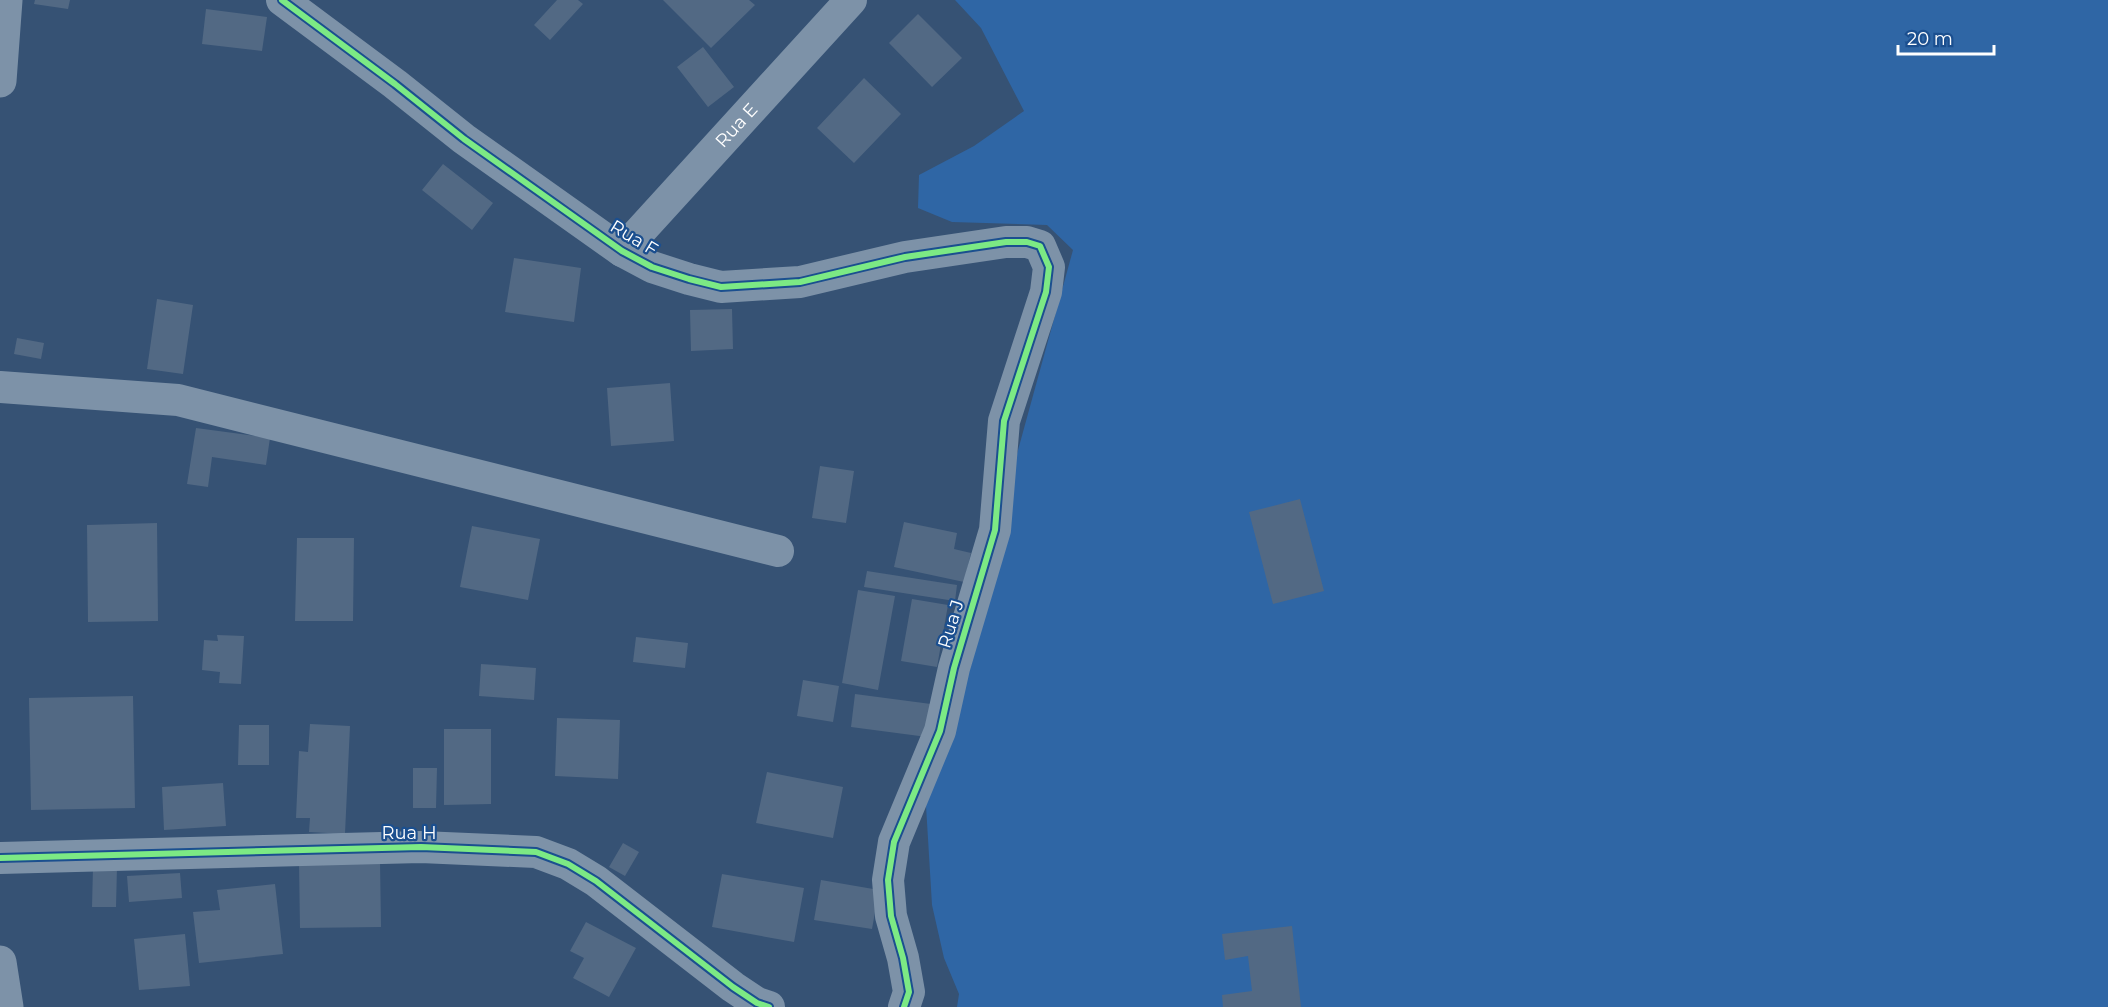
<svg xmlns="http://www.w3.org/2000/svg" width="2108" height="1007" font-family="Montserrat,sans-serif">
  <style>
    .green { fill: #2f66a5 }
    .building { fill: #526984 }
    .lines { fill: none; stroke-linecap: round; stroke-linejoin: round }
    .minor { stroke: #7d92a8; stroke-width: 32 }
    .tertiary { stroke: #7d92a8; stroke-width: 33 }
    .cycleway-casing { stroke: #1b4f8f; stroke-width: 10 }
    .cycleway { stroke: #7ce984; stroke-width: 6 }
    .labels { text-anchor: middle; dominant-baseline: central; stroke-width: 4.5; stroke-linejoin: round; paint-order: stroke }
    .street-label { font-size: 18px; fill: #fff; stroke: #1b4f8f }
  </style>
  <rect width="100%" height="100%" fill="#365274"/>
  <path class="green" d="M955,0H2108V1007H957L959,994L944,958L932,905L925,789L1073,250L1047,225L952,222L918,208L919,175L974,146L1024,111L981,28Z"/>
  <path class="building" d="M35,0H70L68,9L34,4Z
    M557,0H578L583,4L550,40L534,25Z
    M663,0H749L755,5L711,48Z
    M206,9L267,17L262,51L202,44Z
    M918,14L962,58L932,87L889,43Z
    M703,47L734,87L708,107L677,67Z
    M864,78L901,114L854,163L817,128Z
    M443,164L493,203L472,230L422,190Z
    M514,258L581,268L574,322L505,312Z
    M157,299L193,305L183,374L147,369Z
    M732,309L733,349L691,351L690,310Z
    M17,338L44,343L41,359L14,354Z
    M670,383L674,441L611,446L607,388Z
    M196,428L270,438L266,465L212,457L208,487L187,484Z
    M820,466L854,471L846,523L812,518Z
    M1300,499L1324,591L1273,604L1249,512Z
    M904,522L957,533L954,549L971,553L964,582L894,567Z
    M157,523L158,621L88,622L87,525Z
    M472,526L540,539L528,600L460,587Z
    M297,538H354L353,621H295Z
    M867,571L957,585L955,601L864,587Z
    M858,590L895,596L878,690L842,683Z
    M912,599L948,605L937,667L901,661Z
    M217,635L244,636L241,684L219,683L220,672L202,670L204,640L218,641Z
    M636,637L688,643L685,668L633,662Z
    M481,664L536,668L534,700L479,696Z
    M803,680L839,686L833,722L797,716Z
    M855,694L931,704L927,737L851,727Z
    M133,696L135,808L31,810L29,698Z
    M557,718L620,720L618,779L555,776Z
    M310,724L350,726L345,834L309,832L310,818H296L299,751L308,752Z
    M239,725H269V765H238Z
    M444,729H491V804L444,805Z
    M413,768H437L436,808H413Z
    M767,772L843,787L833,838L756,823Z
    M223,783L226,826L164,830L162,787Z
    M623,843L639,852L625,876L609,867Z
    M380,861L381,927L300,928L299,862Z
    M93,867H117L116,907H92Z
    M180,873L182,898L129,902L127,876Z
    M722,874L804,888L794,942L712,927Z
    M821,880L879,890L872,929L814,920Z
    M275,884L283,954L199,963L193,912L220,910L217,890Z
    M586,922L636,948L609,997L573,978L584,958L570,951Z
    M1292,926L1301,1007H1223L1222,995L1252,991L1248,956L1225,960L1222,934Z
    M185,934L190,986L139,990L134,939Z"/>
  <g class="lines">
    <g class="minor">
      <path d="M282,0L395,84L464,139L622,251L652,267L689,279L721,287L800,282L905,257L1006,242H1027L1040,246L1049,267L1046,292L1004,421L995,530L954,668L940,731L894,842L888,880L891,916L903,958L909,992L904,1007"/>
      <path id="s1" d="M622,251L851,0"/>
      <path d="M0,387L178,400L778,551"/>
      <path d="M0,858L421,847L536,852L568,864L596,881L733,987L757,1003L769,1007"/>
    </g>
    <path class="tertiary" d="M0,81L6,0
      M0,962L7,1007"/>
    <defs>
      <path id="cycleway" d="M282,0L395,84L464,139L622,251L652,267L689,279L721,287L800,282L905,257L1006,242H1027L1040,246L1049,267L1046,292L1004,421L995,530L954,668L940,731L894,842L888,880L891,916L903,958L909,992L904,1007
        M0,858L421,847L536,852L568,864L596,881L733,987L757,1003L769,1007"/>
    </defs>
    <use href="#cycleway" class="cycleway-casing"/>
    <use href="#cycleway" class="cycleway"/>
  </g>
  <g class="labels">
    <g class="street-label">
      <text stroke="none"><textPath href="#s1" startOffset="170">Rua E</textPath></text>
      <text transform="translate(634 238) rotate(31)">Rua F</text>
      <text transform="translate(951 624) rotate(-73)">Rua J</text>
      <text x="409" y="833">Rua H</text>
    </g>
  </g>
  <path d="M1898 45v9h96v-9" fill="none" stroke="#ffffff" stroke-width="3"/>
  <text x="1907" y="45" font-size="18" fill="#ffffff" stroke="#1b4f8f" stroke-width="4.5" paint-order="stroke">20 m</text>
</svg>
